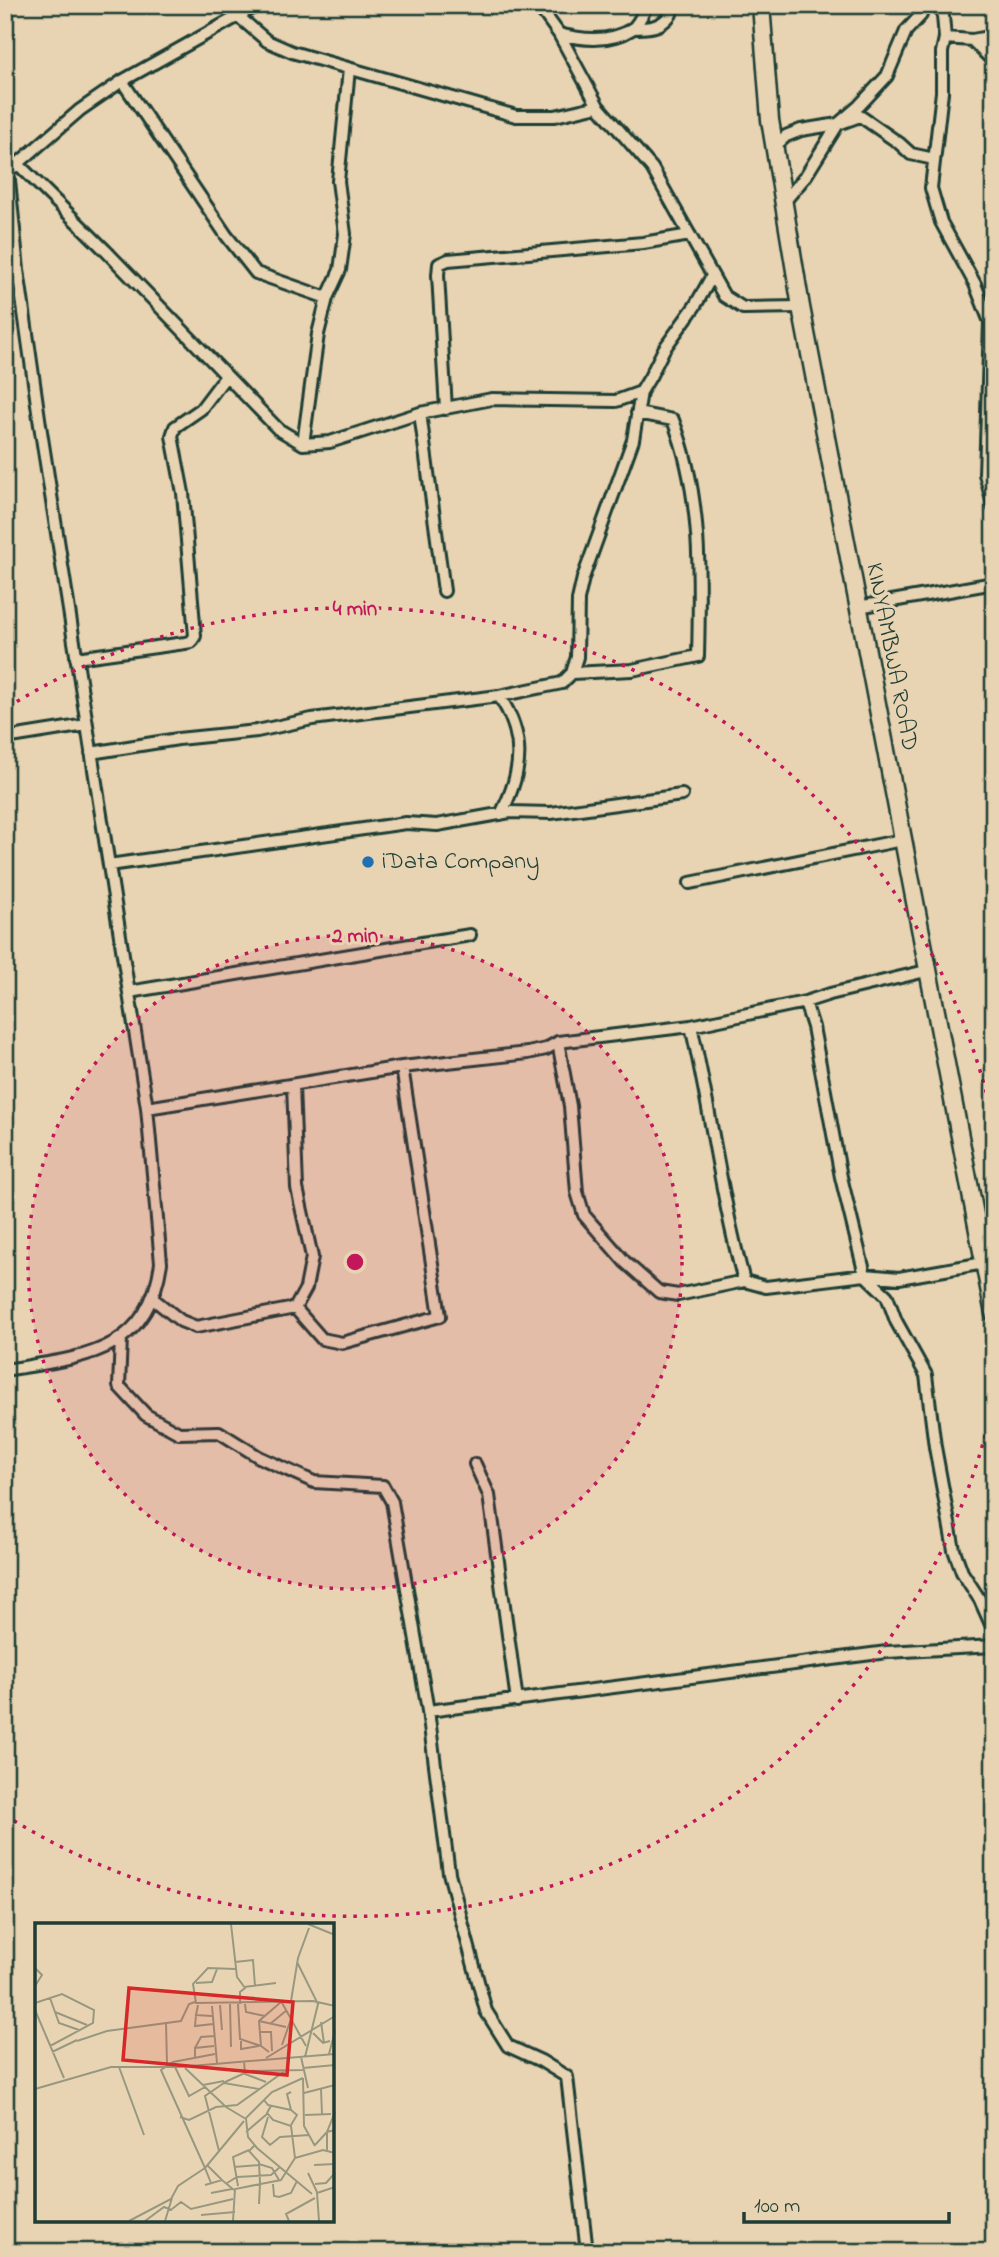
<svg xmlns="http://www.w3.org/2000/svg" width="999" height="2257" font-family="'Indie Flower',sans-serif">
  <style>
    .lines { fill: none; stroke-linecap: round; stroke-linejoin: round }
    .street-casing { stroke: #1f3d34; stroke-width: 16 }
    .secondary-casing { stroke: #1f3d34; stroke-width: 21 }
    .street { stroke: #e8d4b2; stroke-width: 10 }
    .secondary { stroke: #e8d4b2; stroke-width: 16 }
    .ring { fill: none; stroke: #c2185b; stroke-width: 3.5; stroke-dasharray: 3.5 7 }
    .poi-dot { fill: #1f6fb2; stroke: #e8d4b2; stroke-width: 2.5 }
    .labels { text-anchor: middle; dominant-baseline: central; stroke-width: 6; stroke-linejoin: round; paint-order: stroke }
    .street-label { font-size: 24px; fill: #1f3d34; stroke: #e8d4b2 }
    .poi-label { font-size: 24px; fill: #1f3d34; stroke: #e8d4b2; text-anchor: start }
    .inset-road { fill: none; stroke: #989880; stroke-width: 2 }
    .view { fill: #d62828; fill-opacity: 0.15; stroke: #d62828; stroke-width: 3.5 }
    .inset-edge { fill: none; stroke: #1f3d34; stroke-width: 3.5 }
    .centre { fill: #c2185b; stroke: #e8d4b2; stroke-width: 3.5 }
    .ring-label { font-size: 21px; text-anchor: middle; font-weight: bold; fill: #c2185b; stroke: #e8d4b2; stroke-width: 6; stroke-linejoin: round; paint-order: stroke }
  </style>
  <rect width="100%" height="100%" fill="#e8d4b2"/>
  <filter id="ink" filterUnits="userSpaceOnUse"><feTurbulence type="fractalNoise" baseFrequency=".0143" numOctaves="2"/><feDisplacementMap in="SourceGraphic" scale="14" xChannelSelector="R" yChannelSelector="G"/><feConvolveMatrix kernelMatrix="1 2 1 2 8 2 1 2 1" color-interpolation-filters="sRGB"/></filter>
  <g filter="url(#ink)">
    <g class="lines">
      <defs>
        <path id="street" d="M538,5L559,34L598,106L652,168L724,296L743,308L801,307
          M942,5L945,38L942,52V92L931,188L941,222L975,284L990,322L985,474L994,508
          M239,17L267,41L292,52L516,116H555L598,106
          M633,28C649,28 661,28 671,14L666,5
          M559,34C582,40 610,43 632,29C639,24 643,13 647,5
          M945,38L972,40L994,62
          M972,40L994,36
          M122,81L226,235L256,273L327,298
          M5,140L18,270L40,425L147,1108L161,1263C148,1355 82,1357 5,1370
          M774,147L786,136L801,130L838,124L859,106L887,76L906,31L921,15
          M18,164L106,251L278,429L303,444L330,442L420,413L492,399L616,401L641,392L650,377L664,349L695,306L712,276
          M14,167L80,110L122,81L258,5
          M784,202L805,177L838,124L860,116L899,143L911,154L934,159
          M446,409L438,275L439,264L448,260L643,243L690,235
          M420,413L444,591
          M303,444L318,334L327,298L340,270L345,234L338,181L349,69
          M858,607L994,583
          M76,658L185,643L191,642L195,636L183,493L172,436L175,427L201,409L226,376
          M572,673L632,670L698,656C700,578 702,494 673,420L637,413
          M499,696C526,736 523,771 501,814
          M5,738L86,725
          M91,753L178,739L257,731L312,719L499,696L562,683L572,673L577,657L578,600L583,578L633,440L641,392
          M109,865L406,823L437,825L510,812L551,813L682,795
          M690,883L902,840
          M129,992L470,935
          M805,1002L813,1027L841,1177L865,1275L887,1296L896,1321L926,1375L935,1447L954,1550L962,1572L980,1600L994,1631
          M691,1026C711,1111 721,1197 744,1281L766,1287L865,1275L899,1278L984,1263
          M558,1042L570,1106L577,1192L584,1215L625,1262L659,1292L678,1295L744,1281
          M147,1108L402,1067L528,1053L546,1049L558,1042L691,1026L805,1002L830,994L930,970
          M152,1298L181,1321L196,1327L295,1308L306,1288L312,1257L297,1188L293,1085
          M295,1308L322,1339L342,1343L440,1316L402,1067
          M121,1339L119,1386L146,1415L179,1433L219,1432L259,1457L314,1482L383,1486L392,1502L428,1711L449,1873L486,2011L508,2046L541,2061L567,2077L587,2252
          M475,1464L489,1495L517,1701
          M428,1711L887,1652L994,1646"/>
        <path id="secondary" d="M761,5L770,120L801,307L994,1314"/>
      </defs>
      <use href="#street" class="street-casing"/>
      <use href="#secondary" class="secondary-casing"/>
      <use href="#street" class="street"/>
      <use href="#secondary" class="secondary"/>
    </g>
  </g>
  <circle cx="355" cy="1262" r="327" fill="#c2185b" fill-opacity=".12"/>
  <g class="ring">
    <circle cx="355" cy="1262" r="327"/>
    <path d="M993 1404A654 654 0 0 1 8 1817M8 707A654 654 0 0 1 993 1120"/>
  </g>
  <circle class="poi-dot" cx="368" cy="862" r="7"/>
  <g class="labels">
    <g class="street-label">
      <text transform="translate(891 657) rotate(79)">KINYAMBWA ROAD</text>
    </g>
    <g class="poi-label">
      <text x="382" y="862">iData Company</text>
    </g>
  </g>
  <g transform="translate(35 1923)">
    <rect width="299" height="299" fill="#e8d4b2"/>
    <path class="inset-road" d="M196,1L202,54L210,65L205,69V81M273,1L300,12M200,39L218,37L220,63M262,39L283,81L270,134M0,45L7,52L0,63M201,46L173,45L158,61L161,80L278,78L300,83M161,60L177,59L182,46M209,64L241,60M15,75L24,100L44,107M246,78L271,123M256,78L263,35L274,5M0,80L27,71L59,87L58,100L15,123M195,81L196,124M203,81L205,116L226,123M210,81L211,89L230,93M163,82L161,92L177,93M185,82L187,107M177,83L182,140M0,87L29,155M20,89L52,102M161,92L160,103L178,101M224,98L251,104M131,99L132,142M286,99L289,120M235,101L252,87M226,109H236L237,128M278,110L288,120L295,118M206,116V126L224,123M42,118L72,108L146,98L154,81L160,79M247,122L256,96M160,125L166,114L179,113M17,129L42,117M234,129L226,123L224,98L246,79M294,131L300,108M266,134L273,165M160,135V125L179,123M231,135L300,93M209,138L210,151L231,159M84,144L109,212M140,144L154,173L170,164M150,145L191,184L211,196L213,214L222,225L277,271M268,145L300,142M268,155L269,203L280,223M188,160L214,148L268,147M168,162L189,158M0,166L76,144H144L300,131M286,166L287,191M256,169L252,171L256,187L262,192L256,202M269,170L300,162M229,177L233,182L256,187M270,192L296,191M145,194L154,197L181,184L202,182L250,148M233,194L227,214L235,222L245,214L274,212M211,195L237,169L268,155M211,209L232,191M220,222L214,228L224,239L225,260M280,222L292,209L300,207M292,227V209L300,189M184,228L170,173L189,160L224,166M260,235L288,227L300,230M224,241L237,245L244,257M172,242L187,257M279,242L300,241M199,244L224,242M273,250L282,269M176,260L170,245L209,198M192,260L202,254L236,252L245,244M238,261L239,273L244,274L256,270L262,258M280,261L291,260L300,250M170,262L187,257L199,267M203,263L198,234L214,227M176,270L197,266M224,281L225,260M137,286L146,279L156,286L198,276M166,292L200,289M94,298L136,276L143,263L170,245L126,147L138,139L180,131M110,298L129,284L137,287M130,298L137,275M198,298L200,266L246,257L260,235L256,203L238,197L232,190L236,183M254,298L251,291L280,275M284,298L282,270L300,264"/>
    <path class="view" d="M94,65L258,79L252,152L88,137Z"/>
    <rect width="299" height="299" class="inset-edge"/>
  </g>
  <circle cx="355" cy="1262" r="10" class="centre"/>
  <g class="ring-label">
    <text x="355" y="615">4 min</text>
    <text x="355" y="942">2 min</text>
  </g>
  <rect width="999" height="2257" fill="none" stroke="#e8d4b2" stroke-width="28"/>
  <rect x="14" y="14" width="971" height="2229" fill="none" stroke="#1f3d34" stroke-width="2.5" filter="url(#ink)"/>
  <path d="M744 2212v10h205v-10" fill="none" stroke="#1f3d34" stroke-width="3.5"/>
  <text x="754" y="2212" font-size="21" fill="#1f3d34" stroke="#e8d4b2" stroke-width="5" paint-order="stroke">100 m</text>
</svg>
